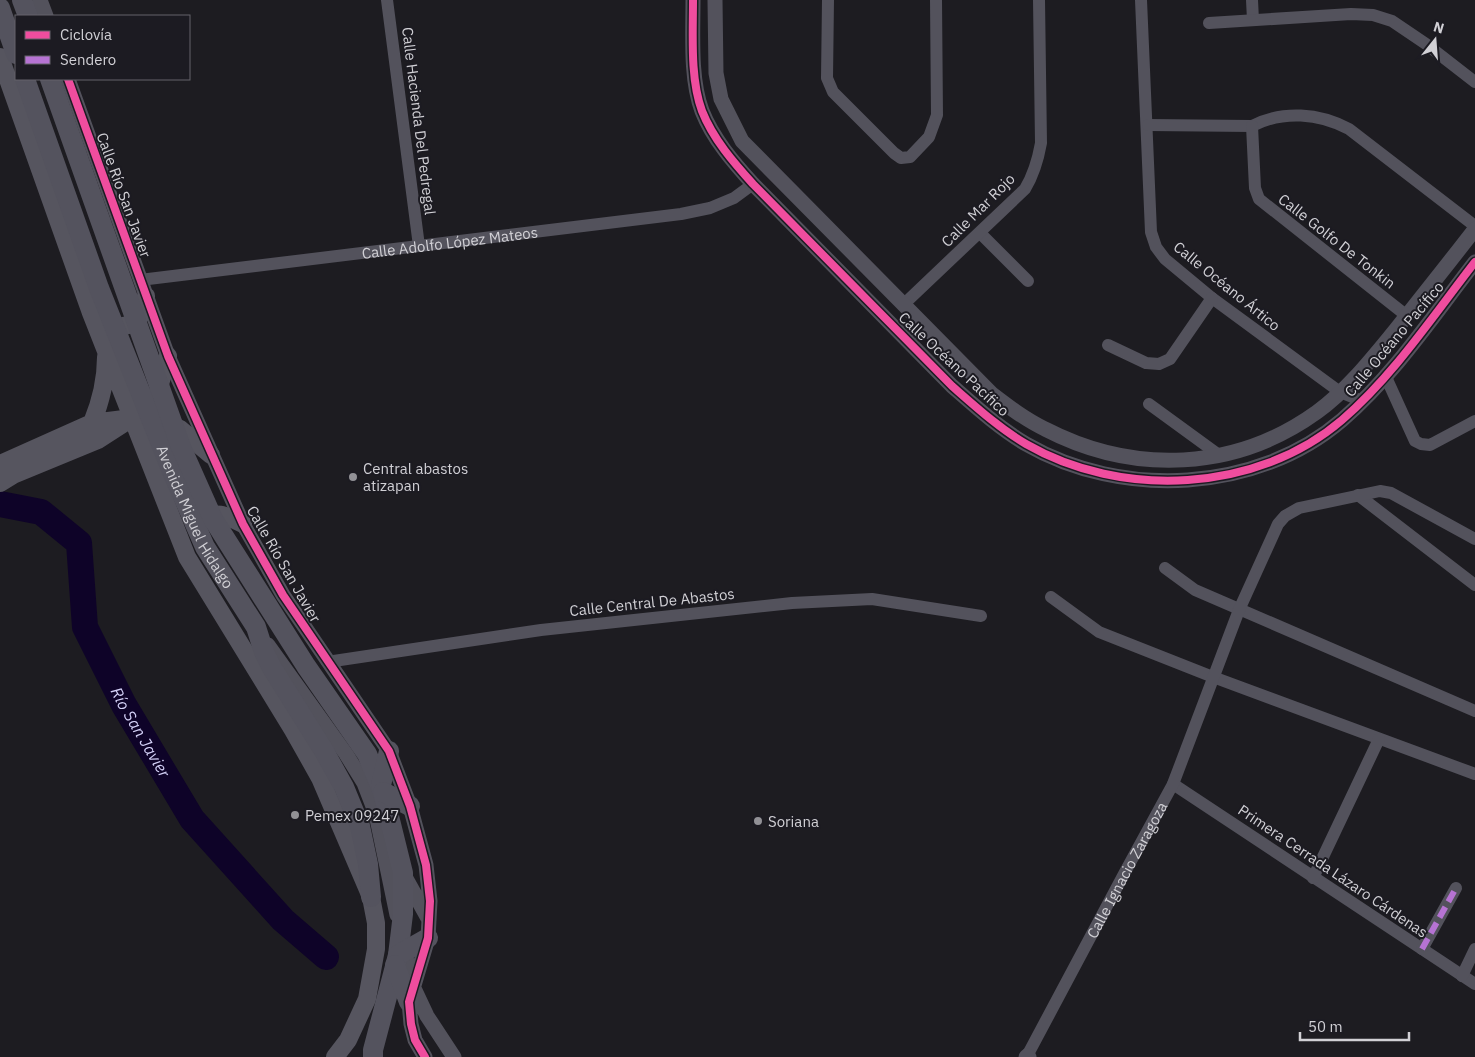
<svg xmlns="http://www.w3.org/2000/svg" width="1475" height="1057" font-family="'IBM Plex Sans',sans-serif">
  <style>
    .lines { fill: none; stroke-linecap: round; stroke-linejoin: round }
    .river { stroke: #0e0328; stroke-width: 26 }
    .minor { stroke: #53525c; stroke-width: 12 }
    .tertiary { stroke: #53525c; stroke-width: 15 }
    .secondary { stroke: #56555f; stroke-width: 18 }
    .primary { stroke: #54535e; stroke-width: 20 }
    .quiet { stroke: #b673d3; stroke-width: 6; stroke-dasharray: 12 6; stroke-linecap: butt }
    .cycleway-casing { stroke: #1c1b22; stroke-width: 11 }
    .cycleway { stroke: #ef4d9e; stroke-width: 8 }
    .poi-dot { fill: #929196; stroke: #1c1b22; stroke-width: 2 }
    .labels { text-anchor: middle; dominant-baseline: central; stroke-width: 4; stroke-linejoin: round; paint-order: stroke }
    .street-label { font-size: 15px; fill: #d1d0d5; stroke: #1c1b22 }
    .poi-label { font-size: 15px; fill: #d1d0d5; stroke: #1c1b22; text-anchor: start }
    .water-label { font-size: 16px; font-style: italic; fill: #d4d1f7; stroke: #1c1b22 }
  </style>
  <rect width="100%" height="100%" fill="#1d1c21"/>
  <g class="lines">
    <path class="river" id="s1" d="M0,504L41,512L79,543L85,627L124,705L192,819L283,920L326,957"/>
    <g class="minor">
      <path d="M387,0L419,246"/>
      <path d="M828,0L827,78L833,92L894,153L901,158L910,157L929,137L937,115L936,0"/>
      <path d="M1141,0L1151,232L1156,247L1165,259L1212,298L1340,392L1362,401"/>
      <path d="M1252,0L1253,20"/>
      <path d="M1209,23L1351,14L1373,15L1392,21L1426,44L1475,82"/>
      <path d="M1148,125L1252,126C1283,110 1319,113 1349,129L1475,226"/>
      <path d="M1252,126L1255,188L1259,199L1407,316"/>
      <path d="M980,233L1028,281"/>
      <path id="s2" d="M140,280L681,214L710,208L734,198L753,184"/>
      <path d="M903,305L1025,189C1034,174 1038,160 1041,143L1039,0"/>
      <path d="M1108,345L1146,363L1159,364L1170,359L1212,298"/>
      <path d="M1385,375L1415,441L1421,444L1430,445L1475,421"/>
      <path d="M1149,404L1219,455"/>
      <path d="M1358,495L1475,585"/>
      <path d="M1165,568L1195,590L1475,711"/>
      <path d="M1051,597L1099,632L1213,677L1475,774"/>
      <path d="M327,662L541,630L792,603L872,599L981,616"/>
      <path d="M1173,784L1475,984"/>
      <path d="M1313,878L1379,739"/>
      <path d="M1422,949L1456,888"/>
      <path d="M1462,976L1475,949"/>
      <path id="s3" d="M1027,1056L1125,872L1173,784L1239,610L1278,524L1285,516L1299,508L1380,491L1391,493L1475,539"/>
    </g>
    <path class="tertiary" d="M40,0L46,16
      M693,0C693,35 690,79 702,111C713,139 734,163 753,184L952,386C976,407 999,428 1026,444C1121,499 1257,493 1342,420C1394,375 1433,316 1475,262
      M715,0L716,73L721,99L742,141L992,394C1009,407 1026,420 1045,429C1134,475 1235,471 1317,412C1346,391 1370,361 1393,333C1420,299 1448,264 1475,229
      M68,79L168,356L243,524L283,595L389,751L410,806L426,865L430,901L428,938L409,1002L411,1024L415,1040L425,1057
      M268,645L346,754L364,783L376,814L397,915
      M404,875L429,920
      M403,942L411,982L427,1016L454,1057
      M1026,1057L1027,1056L1029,1057"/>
    <path class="secondary" d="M0,57L91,313L187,557L293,730L320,778L371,897L376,923V949L367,999L348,1040L335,1057
      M102,323C114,329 131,328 140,316C144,310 145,303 146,296
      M158,391L168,356
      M92,423C101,401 106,380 106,357
      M167,423L180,429L211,455
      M0,464L92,423L132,418L142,419
      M0,483L13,475L98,440L129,420
      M200,521C214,508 229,517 243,524"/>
    <g class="primary">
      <path d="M22,0L28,16"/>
      <path d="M0,8L16,54"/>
      <path id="s4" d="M25,79L99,288L171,469L205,547L256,627L264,652L272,668L324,751L344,787L360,826L368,864L371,897"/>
      <path d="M50,79L181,447L213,519L306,666L367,754L383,792L403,873V914L398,955L373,1050V1057"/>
      <path d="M381,785L389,751"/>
      <path d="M383,792L410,806"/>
      <path d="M398,955L428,938"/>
      <path d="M395,965L409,1002"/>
    </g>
    <path class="quiet" d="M1422,949L1456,888"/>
    <defs>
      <path id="cycleway" d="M693,0C693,35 690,79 702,111C713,139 734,163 753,184L952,386C976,407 999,428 1026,444C1121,499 1257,493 1342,420C1394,375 1433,316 1475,262
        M68,79L168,356L243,524L283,595L389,751L410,806L426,865L430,901L428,938L409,1002L411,1024L415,1040L425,1057"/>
    </defs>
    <use href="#cycleway" class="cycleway-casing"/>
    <use href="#cycleway" class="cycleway"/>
  </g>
  <g class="poi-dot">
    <circle cx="353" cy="477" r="5"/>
    <circle cx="295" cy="815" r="5"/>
    <circle cx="758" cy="821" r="5"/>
  </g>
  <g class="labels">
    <g class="street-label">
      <text transform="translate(419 121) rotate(83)">Calle Hacienda Del Pedregal</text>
      <text transform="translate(124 195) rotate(70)">Calle Río San Javier</text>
      <text transform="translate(978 210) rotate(-45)">Calle Mar Rojo</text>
      <text transform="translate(1337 241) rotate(38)">Calle Golfo De Tonkin</text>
      <text stroke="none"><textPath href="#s2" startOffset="312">Calle Adolfo López Mateos</textPath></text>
      <text transform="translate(1227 286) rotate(39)">Calle Océano Ártico</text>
      <text transform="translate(1394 339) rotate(-50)">Calle Océano Pacífico</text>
      <text transform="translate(954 364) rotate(43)">Calle Océano Pacífico</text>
      <text stroke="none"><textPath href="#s4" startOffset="470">Avenida Miguel Hidalgo</textPath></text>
      <text transform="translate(284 564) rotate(60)">Calle Río San Javier</text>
      <text transform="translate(652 602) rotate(-6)">Calle Central De Abastos</text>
      <text stroke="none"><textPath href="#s3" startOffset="211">Calle Ignacio Zaragoza</textPath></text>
      <text transform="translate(1333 871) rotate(34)">Primera Cerrada Lázaro Cárdenas</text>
    </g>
    <g class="poi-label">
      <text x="363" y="468">Central abastos<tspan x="363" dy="17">atizapan</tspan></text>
      <text x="305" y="815">Pemex 09247</text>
      <text x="768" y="821">Soriana</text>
    </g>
    <g class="water-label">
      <text stroke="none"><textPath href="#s1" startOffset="294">Río San Javier</textPath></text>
    </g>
  </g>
  <rect x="15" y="15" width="175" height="65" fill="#1c1b22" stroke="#64636a"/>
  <rect x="25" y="31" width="25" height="8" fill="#ef4d9e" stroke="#64636a"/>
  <text x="60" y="40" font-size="15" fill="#d1d0d5">Ciclovía</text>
  <rect x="25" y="56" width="25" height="8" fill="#b673d3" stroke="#64636a"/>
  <text x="60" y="65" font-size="15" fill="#d1d0d5">Sendero</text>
  <g transform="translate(1435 40) rotate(17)" stroke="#1c1b22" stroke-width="4" paint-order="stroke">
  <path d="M0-4L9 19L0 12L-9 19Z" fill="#d1d0d5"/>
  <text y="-8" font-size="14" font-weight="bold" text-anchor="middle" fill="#d1d0d5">N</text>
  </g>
  <path d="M1300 1032v8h109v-8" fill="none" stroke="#d1d0d5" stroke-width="2.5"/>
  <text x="1308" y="1032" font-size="15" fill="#d1d0d5" stroke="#1c1b22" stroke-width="4" paint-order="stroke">50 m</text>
</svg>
